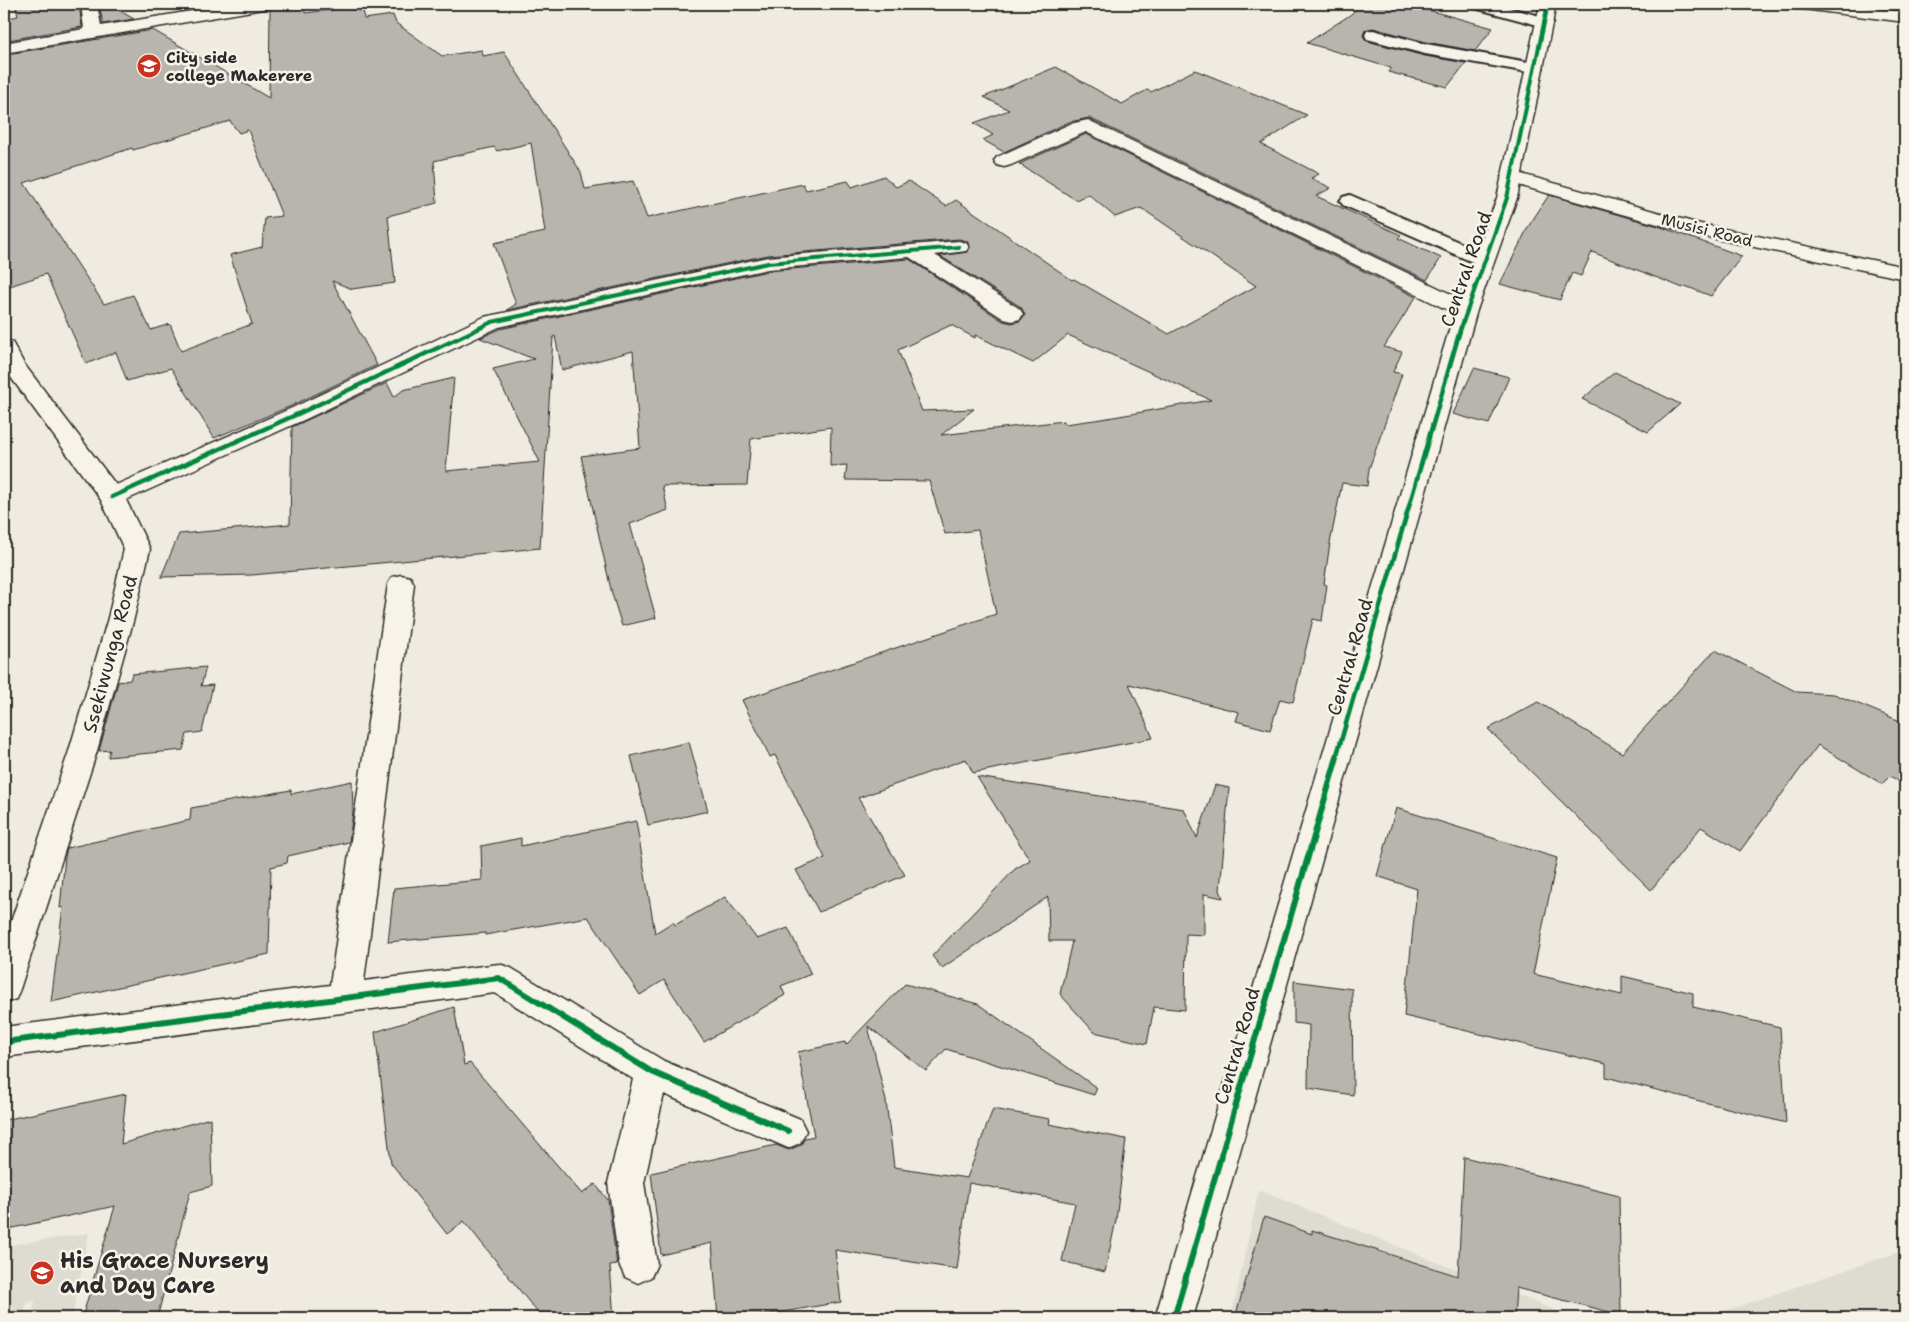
<svg xmlns="http://www.w3.org/2000/svg" width="1909" height="1322" font-family="'Shantell Sans',sans-serif">
  <style>
    .built { fill: #dedbd1 }
    .building { fill: #b8b5ae; stroke: #2b2b2b; fill-rule: evenodd }
    .lines { fill: none; stroke-linecap: round; stroke-linejoin: round }
    .lane-casing { stroke: #2b2b2b; stroke-width: 4 }
    .street-casing { stroke: #2b2b2b; stroke-width: 3 }
    .secondary-casing { stroke: #2b2b2b; stroke-width: 3 }
    .lane { fill: #f7f3e8; fill-rule: evenodd }
    .street { fill: #f7f3e8; fill-rule: evenodd }
    .secondary { fill: #f7f3e8; fill-rule: evenodd }
    .cycleway-far2-casing { stroke: #f7f3e8; stroke-width: 6 }
    .cycleway-far1-casing { stroke: #f7f3e8; stroke-width: 8 }
    .cycleway-casing { stroke: #f7f3e8; stroke-width: 9 }
    .cycleway-far2 { stroke: #00873e; stroke-width: 4 }
    .cycleway-far1 { stroke: #00873e; stroke-width: 4.5 }
    .cycleway { stroke: #00873e; stroke-width: 6 }
    .labels { text-anchor: middle; dominant-baseline: central; stroke-width: 5; stroke-linejoin: round; paint-order: stroke }
    .far-poi-label { font-size: 16px; font-weight: bold; fill: #2b2b2b; stroke: #f7f3e8; text-anchor: start }
    .far-street-label { font-size: 16px; fill: #2b2b2b; stroke: #f7f3e8 }
    .street-label { font-size: 19px; fill: #2b2b2b; stroke: #f7f3e8 }
    .near-poi-label { font-size: 22px; font-weight: bold; fill: #2b2b2b; stroke: #f7f3e8; text-anchor: start }
  </style>
  <rect width="100%" height="100%" fill="#efebe0"/>
  <filter id="ink" filterUnits="userSpaceOnUse"><feTurbulence type="fractalNoise" baseFrequency=".02" numOctaves="2"/><feDisplacementMap in="SourceGraphic" scale="10" xChannelSelector="R" yChannelSelector="G"/><feConvolveMatrix kernelMatrix="1 2 1 2 8 2 1 2 1" color-interpolation-filters="sRGB"/></filter>
  <g filter="url(#ink)">
    <path class="built" d="M1259,1190L1574,1318H1231Z
      M89,1233L72,1318H32L35,1301L27,1303L23,1318H4V1246Z
      M1905,1250V1318H1704Z"/>
    <path class="building" d="M15,4H79L82,27L8,40V18L18,16Z
      M99,4H108L134,19L103,24Z
      M273,4H304L305,13L363,6L364,19L393,15L396,23L442,56L482,50L483,56L504,52L581,172L585,189L633,181L647,218L803,184L806,190L848,181L852,187L884,176L896,187L909,181L946,206L956,200L1072,280L1074,279L1169,334L1256,286L1141,208L1115,217L1088,194L1076,200L1019,164L1086,134L1416,297L1384,347L1402,352L1393,372L1402,374L1369,469L1367,486L1342,483L1330,543L1324,584L1327,585L1322,621L1313,619L1293,702L1280,699L1270,730L1236,721L1239,712L1129,684L1153,738L973,773L966,759L858,798L905,875L819,912L796,870L825,858L775,755L770,757L742,700L996,614L978,530L945,534L929,481L845,480L847,465L830,466L831,427L751,439L747,485L662,486L668,510L630,524L656,618L622,626L612,594L581,456L640,448L633,351L562,370L555,336L553,337L540,548L252,575L161,577L179,534L290,524L292,427L387,383L394,397L403,390L454,378L446,471L540,462L493,369L534,359L480,338L500,329L768,271L909,259L1003,321L1012,323L1020,321L1025,315L1021,307L940,256L968,252L970,246L967,241L959,239L768,255L507,310L516,304L494,243L545,232L531,143L497,151L494,147L434,161L437,203L388,216L395,283L352,289L332,281L377,365L291,406L214,438L171,368L127,381L116,352L86,364L46,274L4,288V67L8,66V54L153,30L269,98L270,9ZM230,121L239,133L248,130L282,216L265,218L262,247L230,255L252,324L181,351L170,324L151,330L133,295L104,304L24,183L132,148L133,150ZM951,325L975,338V335L1033,363L1068,335L1211,400L1102,419L1065,424L1064,421L941,435L974,409L922,411L898,350Z
      M1362,4H1406L1493,28L1475,51L1426,42L1373,28L1365,30L1363,36L1367,41L1425,56L1466,63L1447,87L1388,72L1391,68L1307,43L1350,15Z
      M1056,67L1122,104L1147,90L1151,92L1195,70L1307,115L1261,144L1319,174L1311,178L1331,188L1316,196L1401,235L1398,238L1441,258L1427,280L1089,118L1069,122L1004,152L983,140L993,135L974,123L1009,110L984,97Z
      M1549,195L1658,226L1742,256L1711,296L1685,286L1683,288L1592,252L1581,276L1572,273L1560,300L1500,284L1528,227Z
      M1474,368L1509,377L1489,424L1453,414Z
      M1615,372L1680,404L1648,432L1582,399Z
      M1715,650L1797,692L1834,694L1905,723V785L1890,776L1882,784L1818,745L1740,851L1701,827L1651,890L1488,729L1538,702L1622,753Z
      M206,667L201,686L213,685L202,732L187,734L183,750L108,757L110,750L99,751L118,682L130,680L132,674Z
      M689,742L708,811L648,825L631,756Z
      M977,777L1184,809L1197,838L1215,785L1229,788L1220,890L1223,898L1204,894V935L1186,934L1185,1010L1154,1007L1147,1044L1094,1032L1060,994L1072,941H1049L1048,897L942,968L932,956L1015,869L1030,860Z
      M352,781L353,811L349,842L288,856L287,863L271,867L269,954L51,1002L63,907L60,908L65,857L67,848L190,820L191,808L291,790V794Z
      M1396,808L1557,858L1533,974L1622,995V976L1693,993V1007L1780,1027L1786,1123L1606,1077V1064L1404,1016L1417,889L1377,876Z
      M636,821L655,933L673,922L675,925L725,897L757,939L788,928L811,974L781,986L785,995L704,1042L664,980L640,995L588,917L485,935V933L388,942L394,888L482,880L481,846L521,838V846Z
      M1294,981L1352,989L1353,1095L1308,1088L1309,1025L1294,1023Z
      M905,984L978,1004L1097,1088L1094,1095L946,1049L926,1071L868,1026L886,1101L894,1167L967,1178L993,1109L1050,1119L1049,1124L1126,1139L1116,1220L1105,1272L1062,1261L1075,1203L969,1183L957,1269L835,1250L841,1302L748,1318H718L712,1243L661,1255L651,1173L776,1145L789,1150L801,1145L805,1138L814,1136L798,1052L845,1042L846,1045Z
      M454,1007L464,1065L470,1063L582,1194L595,1184L608,1200L617,1265L610,1266L614,1318H542L464,1221L447,1234L391,1163L375,1032Z
      M126,1094L121,1144L210,1118L212,1186L190,1192L157,1318H82L115,1206L4,1230V1120Z
      M1464,1157L1619,1196L1621,1315L1516,1288L1514,1318H1235L1264,1217L1312,1234V1230L1458,1276Z"/>
    <g class="lines">
      <defs>
        <path id="lane" d="M1469,4H1495L1551,19L1553,22L1551,25L1545,27L1471,7Z
          M1373,30L1426,44L1534,63L1540,64L1543,68L1540,72L1534,73L1425,54L1367,39L1365,35L1367,31Z
          M1350,195L1491,256L1494,260L1491,264L1484,266L1477,264L1343,205L1340,201L1343,197Z"/>
        <path id="street" d="M81,4H97L101,26L234,4H271L269,8L263,9L4,53V43L84,29Z
          M1088,120L1474,305L1477,310L1474,315L1466,317L1458,315L1086,132L1011,165L1004,167L997,165L994,161L997,157L1070,124Z
          M1511,171L1696,223L1905,267V279L1693,234L1504,181L1501,177L1504,173Z
          M959,241L966,243L969,247L966,251L935,255L1020,309L1023,314L1020,319L1012,321L1004,319L909,257L768,269L499,327L308,418L126,500L150,549L134,618L97,751L20,989L16,999L4,1003V942L69,751L108,618L124,549L101,500L4,368V340L12,342L24,364L116,485L292,408L484,317L768,257Z
          M401,575L410,577L414,584L364,981L499,964L511,968L664,1061L800,1119L806,1131L800,1143L788,1148L664,1094L644,1183L657,1264L651,1277L638,1283L625,1277L619,1264L608,1183L633,1079L495,993L4,1057V1027L330,985L388,584L392,577Z"/>
        <path id="secondary" d="M1540,4H1556L1517,198L1477,310L1193,1318H1155L1455,310L1497,198Z
          M1795,4H1841L1905,12V22L1803,9L1797,8Z"/>
      </defs>
      <use href="#lane" class="lane-casing"/>
      <use href="#street" class="street-casing"/>
      <use href="#secondary" class="secondary-casing"/>
      <use href="#lane" class="lane"/>
      <use href="#street" class="street"/>
      <use href="#secondary" class="secondary"/>
      <defs>
        <path id="cycleway-far2" d="M479,328L492,322L768,263L959,247
          M1461,328L1507,198L1548,4"/>
        <path id="cycleway-far1" d="M112,497L300,413L482,327
          M1336,758L1461,327"/>
        <path id="cycleway" d="M4,1042L499,978L652,1072L788,1131
          M1174,1318L1337,757"/>
      </defs>
      <use href="#cycleway-far2" class="cycleway-far2-casing"/>
      <use href="#cycleway-far1" class="cycleway-far1-casing"/>
      <use href="#cycleway" class="cycleway-casing"/>
      <use href="#cycleway-far2" class="cycleway-far2"/>
      <use href="#cycleway-far1" class="cycleway-far1"/>
      <use href="#cycleway" class="cycleway"/>
    </g>
  </g>
  <defs>
    <symbol id="school-disc" viewBox="-11 -11 22 22"><circle r="9.5" fill="#c8321e" stroke="#f7f3e8"/><path d="M0-5L7-2L0 1L-7-2ZM-4 1L0 2.5L4 1V4Q0 6-4 4Z" fill="#fff"/></symbol>
  </defs>
  <g fill-rule="evenodd">
    <use href="#school-disc" x="135" y="52" width="28" height="28"/>
    <use href="#school-disc" x="28" y="1259" width="28" height="28"/>
  </g>
  <g class="labels">
    <g class="far-poi-label">
      <text x="166" y="57">City side<tspan x="166" dy="18">college Makerere</tspan></text>
    </g>
    <g class="far-street-label">
      <text transform="translate(1707 230) rotate(14)">Musisi Road</text>
    </g>
    <g class="street-label">
      <text transform="translate(1466 269) rotate(-71)">Central Road</text>
      <text transform="translate(110 654) rotate(-75)">Ssekiwunga Road</text>
      <text transform="translate(1350 657) rotate(-74)">Central Road</text>
      <text transform="translate(1237 1046) rotate(-74)">Central Road</text>
    </g>
    <g class="near-poi-label">
      <text x="60" y="1260">His Grace Nursery<tspan x="60" dy="25">and Day Care</tspan></text>
    </g>
  </g>
  <rect width="1909" height="1322" fill="none" stroke="#f7f3e8" stroke-width="20"/>
  <rect x="10" y="10" width="1889" height="1302" fill="none" stroke="#2b2b2b" stroke-width="2" filter="url(#ink)"/>
</svg>
